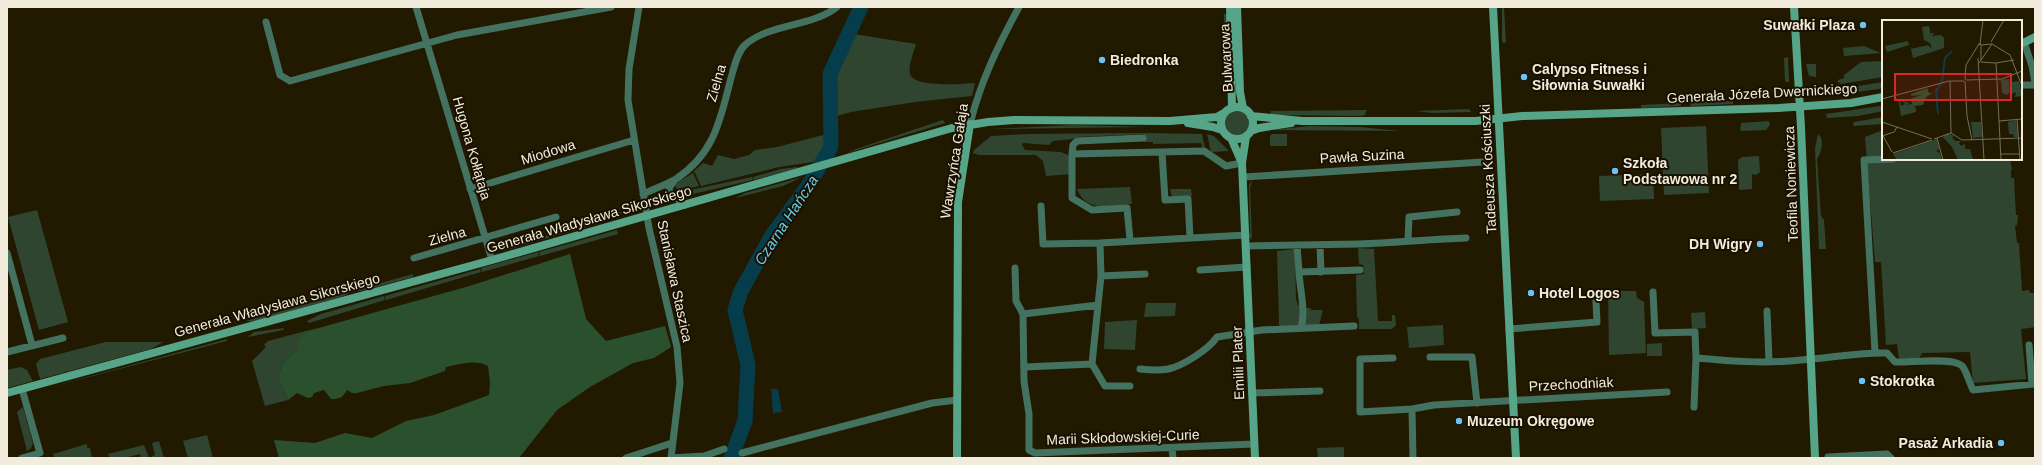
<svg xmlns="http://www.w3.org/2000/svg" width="2042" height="465" font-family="Arial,sans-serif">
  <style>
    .green { fill: #2f4530 }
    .forest { fill: #2b502e }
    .water { fill: #053e4a }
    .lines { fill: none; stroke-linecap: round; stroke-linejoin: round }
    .river { stroke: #053e4a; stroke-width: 15 }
    .street { stroke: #437260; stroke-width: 7 }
    .secondary { stroke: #56a588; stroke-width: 8 }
    .poi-dot { fill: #6ac3f1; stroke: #191000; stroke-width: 1.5 }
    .labels { text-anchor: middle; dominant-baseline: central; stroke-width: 4; stroke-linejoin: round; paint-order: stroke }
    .poi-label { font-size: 14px; font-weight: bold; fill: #f1ecdb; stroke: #191000; text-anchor: start }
    .street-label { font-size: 14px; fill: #f1ecdb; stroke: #191000 }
    .water-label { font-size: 15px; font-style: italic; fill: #69cfea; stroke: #191000 }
    .inset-river { fill: none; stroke: #053e4a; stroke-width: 2 }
    .inset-road { fill: none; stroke: #756e58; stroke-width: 1 }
    .view { fill: #d62828; fill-opacity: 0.15; stroke: #d62828; stroke-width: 2 }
    .inset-edge { fill: none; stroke: #f1ecdb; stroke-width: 2 }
  </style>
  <rect width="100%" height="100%" fill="#221a00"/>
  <path class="green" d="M1502,7H1504L1506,43L1502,42Z
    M1224,14H1227L1229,89H1226Z
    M854,34L916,44C914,51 908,66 910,74C914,88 964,84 975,83L972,96L915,102L851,112L837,116L833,78Z
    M1864,46L1881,53L1844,56L1843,48Z
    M1788,57L1789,82H1787L1785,81L1784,58Z
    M1883,61V77L1841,84L1838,82V80L1844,78V75L1861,62Z
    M1806,64H1816V77L1809,76Z
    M1883,82V88L1879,89L1826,96L1828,91Z
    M1733,101V104L1691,106L1690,103Z
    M1681,103V106L1641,108V105Z
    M1880,106L1883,108V111L1858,116L1827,118L1826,114Z
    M1221 123a16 16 0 1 1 32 0a16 16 0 1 1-32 0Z
    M1469,109L1471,112L1433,113L1416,111Z
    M1367,110L1365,115L1361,116L1270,115L1271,111Z
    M1883,117V124L1853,126L1854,122Z
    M943,120L945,123L847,153L856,149Z
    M1769,121L1770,125L1766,130L1742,131L1740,130L1741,123Z
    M1075,125L1145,127L990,129Z
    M1309,126L1360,127L1400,131L1272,130Z
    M1706,126L1709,193L1664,195L1661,128Z
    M1883,130V159H2012L2010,160L2012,170H2011V178H2014L2016,215H2018L2017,225L2015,226L2017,243H2019L2022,291L2029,290L2030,293H2035V327L2021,329L2026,379L1973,383L1970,352L1922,353L1919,359L1902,360L1899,358L1897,344L1886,345L1881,262H1875L1865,137Z
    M1145,133L1202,134L1205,149H1203L1201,143L1153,144V142H1144V134L1077,137L1072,139L1053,141L1049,145L1023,143L1022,145L1025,150L1061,152L1070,156L1071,174L1046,176L1043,161L1036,155H979L973,153L974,150L991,136L1028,134Z
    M827,134L828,141L823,155L813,162L779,167L701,186L694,171L703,163L712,166L718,155L734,159L749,155L755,150L777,147Z
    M1207,134L1214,136L1229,151L1211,152Z
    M1272,134H1287V146H1270V136Z
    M1818,134C1825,139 1821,153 1817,159L1821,216L1824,220L1826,249H1819L1815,148Z
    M1789,137H1792L1793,180H1791Z
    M1759,156L1760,172L1756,175L1752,174V189L1739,190L1738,160L1742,157Z
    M797,167L798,168L754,180L753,177L781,169Z
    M693,173L699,186L681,190L676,188L675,184Z
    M1653,174L1654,199L1600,201L1599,176Z
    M752,177L753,180L680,197L672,194Z
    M802,177L783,186L735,198L745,193Z
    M1253,180L1250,187L1252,240L1250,237L1249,185Z
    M1130,187L1132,204C1111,206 1086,213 1077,189Z
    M1170,189H1191L1192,196L1172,197Z
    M37,210L68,322L39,330L8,217Z
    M620,212L625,213L566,233L565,230Z
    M617,230L618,234L540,256L539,252Z
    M564,231L565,233L503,251L495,250Z
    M1358,248L1374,249L1378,321H1392V315H1395L1396,325L1392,329H1359V319L1357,317L1356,275L1364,274L1363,265L1359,264Z
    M1295,249L1296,299L1298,305L1305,308H1311V310H1323L1319,325L1280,327L1279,324L1277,251Z
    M538,252L539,256L482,272L481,268Z
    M480,269L481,272L386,300L385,296Z
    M413,274V277L361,291L356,290Z
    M1608,291H1636L1637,298L1644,302L1646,353L1609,355Z
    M349,292L347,295L254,322L246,321Z
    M384,296L385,300L309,323L307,321L321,314Z
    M1146,303H1176L1175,316L1144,317Z
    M1705,312L1706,328L1692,329L1691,313Z
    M1137,320L1135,350L1104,349L1105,322Z
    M1443,325L1444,345L1409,348L1407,327Z
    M284,328L283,330L248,337L254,332Z
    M317,328L308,331L298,348L283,363L278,377L288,400L265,406L252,361L266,347L264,345L268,341Z
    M227,339V341L43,389Z
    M163,342L151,349L40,379L36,364L40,359L106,342Z
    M1662,343V356H1647V344Z
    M21,367L27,370L33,381L7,388V370Z
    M23,407L33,443L31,448L27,451L17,412Z
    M207,435L213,458H188L183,441Z
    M159,441L164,458H153L152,456L155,455L152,443Z
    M87,444V448H90L92,458H55L53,454Z
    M144,445L149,458H141L140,454L124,458H110L108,454Z
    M1344,447V458H1318L1317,448Z"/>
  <path class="forest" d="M570,254L586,319L606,341L665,326L671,347L654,358L633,363L590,387L557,410L519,458H279L274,440L315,443L345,433L372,438L406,421L434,415L489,395L490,383L488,366C476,359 459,364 446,367L445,371L410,383L384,386L357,393H352L347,390C343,397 340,399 331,399L324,390L314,393L312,397L308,398L297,393L288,400L278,377L283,363L298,348L299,339L308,331L466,287Z"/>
  <path class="water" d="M771,389H778L782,412L773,413Z"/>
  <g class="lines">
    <path class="river" d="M731,458L745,421L748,365L735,310L741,291L771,237L808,186L831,147L830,74L861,7"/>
    <path class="street" d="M416,7L492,260
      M639,7L629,69L628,100L649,228L677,347L680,383L671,458
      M266,22L280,75L290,81L457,35L611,7
      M2024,42L2032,66L2035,83
      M2021,85H2035
      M970,124C981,80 998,46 1019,7
      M1162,152L1165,200L1188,199L1190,237
      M1072,154L1073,145L1077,141L1143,138
      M1244,177L1483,162
      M674,181L669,188L670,193L685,205
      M470,189L634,140
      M643,194C653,189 666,185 676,179C715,153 720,120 731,78C734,68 737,52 745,45C770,23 812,27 837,7
      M1041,206L1043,244L1100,243
      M1246,235L1100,243L1101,276L1098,305L1023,314L1024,381L1029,414V450L1035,453L1254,444
      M1130,240L1127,208L1092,210L1072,198V154L1204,151L1226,166L1242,163
      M1408,240L1409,217L1457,212
      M1297,245L1299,272
      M1320,245L1321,272
      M1246,246C1284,245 1322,245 1359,244C1395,243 1430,239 1466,238
      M7,253L32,345
      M414,258L556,217
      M1015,268L1016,301L1023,314
      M1200,270L1247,267
      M1101,276L1145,274
      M1653,292L1655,333L1695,332L1696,358C1730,361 1767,364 1801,360C1830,358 1858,352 1887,353L1895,362C1909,363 1956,356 1963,367C1967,373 1969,382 1973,390L2035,384
      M1098,305L1092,364L1105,386H1130
      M1767,311L1769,361
      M1301,328C1306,310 1300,291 1299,272L1360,270
      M1509,329L1597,322L1596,301
      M2029,345L2032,384
      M7,352L63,338
      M1875,352L1864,160L1893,159
      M1430,357H1472L1477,403
      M1393,358L1360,359V412L1412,409L1434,405L1667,392
      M1025,367L1092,364
      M1140,369C1149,370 1159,371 1168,369C1183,366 1209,349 1217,337L1262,330L1354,326
      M22,389L40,453L22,458
      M1252,393L1320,391
      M1694,407L1696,358
      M1412,409L1413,458
      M1172,448L1173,458
      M742,453L932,403L957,400
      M1828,457L1887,454L1891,458
      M626,458L672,443
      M671,458L704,456L724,449"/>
    <path class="secondary" d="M1230,7L1232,108
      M1237,7L1240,92L1243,108
      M1493,7L1516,458
      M1794,7L1801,127L1815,458
      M2021,44L2035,37
      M1221 123a16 16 0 1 1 32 0a16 16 0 1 1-32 0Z
      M1251,116L1302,121H1476L1522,116L1778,108L1851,103L1883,97
      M1188,123L1213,127L1222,130
      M1251,131L1259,128L1291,123
      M1246,137L1242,163L1255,458
      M1231,138L1241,161
      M7,393L492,260L952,128L988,122L1014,120L1170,121L1217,117L1224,113
      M957,458L958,202L970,124"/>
  </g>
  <g class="poi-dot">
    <circle cx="1863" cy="25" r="4"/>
    <circle cx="1102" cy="60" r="4"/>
    <circle cx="1524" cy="77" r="4"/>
    <circle cx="1615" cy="171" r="4"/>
    <circle cx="1760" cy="244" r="4"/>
    <circle cx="1531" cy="293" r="4"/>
    <circle cx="1862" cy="381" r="4"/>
    <circle cx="1459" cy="421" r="4"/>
    <circle cx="2001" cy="443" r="4"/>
  </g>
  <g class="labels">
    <g class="poi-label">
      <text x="1855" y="25" text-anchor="end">Suwałki Plaza</text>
      <text x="1110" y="60">Biedronka</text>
      <text x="1532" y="69">Calypso Fitness i<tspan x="1532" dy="16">Siłownia Suwałki</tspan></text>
      <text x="1623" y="163">Szkoła<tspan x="1623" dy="16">Podstawowa nr 2</tspan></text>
      <text x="1752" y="244" text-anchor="end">DH Wigry</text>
      <text x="1539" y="293">Hotel Logos</text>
      <text x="1870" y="381">Stokrotka</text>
      <text x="1467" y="421">Muzeum Okręgowe</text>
      <text x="1993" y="443" text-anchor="end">Pasaż Arkadia</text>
    </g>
    <g class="street-label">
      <text transform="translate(1226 58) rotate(-93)">Bulwarowa</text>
      <text transform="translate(716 83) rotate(-74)">Zielna</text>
      <text transform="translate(1762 93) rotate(-3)">Generała Józefa Dwernickiego</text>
      <text transform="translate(472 148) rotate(74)">Hugona Kołłątaja</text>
      <text transform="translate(548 152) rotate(-17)">Miodowa</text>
      <text transform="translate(1362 156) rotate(-3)">Pawła Suzina</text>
      <text transform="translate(954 161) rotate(-81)">Wawrzyńca Gałaja</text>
      <text transform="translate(1488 169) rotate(-93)">Tadeusza Kościuszki</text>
      <text transform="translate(1791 184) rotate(-92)">Teofila Noniewicza</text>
      <text transform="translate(589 219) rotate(-16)">Generała Władysława Sikorskiego</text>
      <text transform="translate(447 236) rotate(-15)">Zielna</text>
      <text transform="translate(675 281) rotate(78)">Stanisława Staszica</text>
      <text transform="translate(277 305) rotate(-15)">Generała Władysława Sikorskiego</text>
      <text transform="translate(1238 363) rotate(-92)">Emilii Plater</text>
      <text transform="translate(1571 384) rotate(-3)">Przechodniak</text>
      <text transform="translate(1123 437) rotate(-2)">Marii Skłodowskiej-Curie</text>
    </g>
    <g class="water-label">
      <text transform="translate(786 220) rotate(-57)">Czarna Hańcza</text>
    </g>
  </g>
  <g transform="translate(1882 20)">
    <rect width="140" height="140" fill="#221a00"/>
    <path d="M47,6L49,16V13H52L50,16L59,15L62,18V28L31,38L29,29L46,25L50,29L48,23L42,20L40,7ZM26,21L27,25L5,32L3,26ZM127,59L128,72L125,75L120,73L119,61L116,60ZM137,61L140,76L133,77L134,72L130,74L129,62ZM24,78L25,83L28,82L25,85L30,84L34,88V92L19,96L16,79H18L19,86L23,84L19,80L22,79L23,83ZM134,100L136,117H132L131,114H127L126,102ZM89,102H99L100,117L91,118ZM65,113L72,116L70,117L73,121H79L77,123L79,126L83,124V129H88L91,140H76L70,127L61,117ZM55,119L57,129L54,131L58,133L60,140H15L11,134Z" fill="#2f4530"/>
    <path d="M45,68L47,73H51L44,77L41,85L31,86L28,79L40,75L29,76V74Z" fill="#2b502e"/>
    <path class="inset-river" d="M56,94L54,71L60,62L63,38L70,31"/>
    <path class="inset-road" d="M109,22L122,0M98,24L101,0M99,25V40M99,25L110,24L128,35L140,66M96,38L102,140M99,42L114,43M97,43L110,24M83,60L84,45L97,24H99L96,25M84,60L120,59L140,51M68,61L69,113M83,61L85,96L90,120M0,79L67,61H82M135,99L138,140M117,101L140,99M0,102L50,119M69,113L80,120L140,118M0,114L10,132M0,116L12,112L15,107M55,118L61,140M52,119L69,113M11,133L50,120M118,134H138M119,140L114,43L132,40"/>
    <path class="view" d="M13,54H129V80H13Z"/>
    <rect width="140" height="140" class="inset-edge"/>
  </g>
  <rect width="2042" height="465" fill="none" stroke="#f1ecdb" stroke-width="16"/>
</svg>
